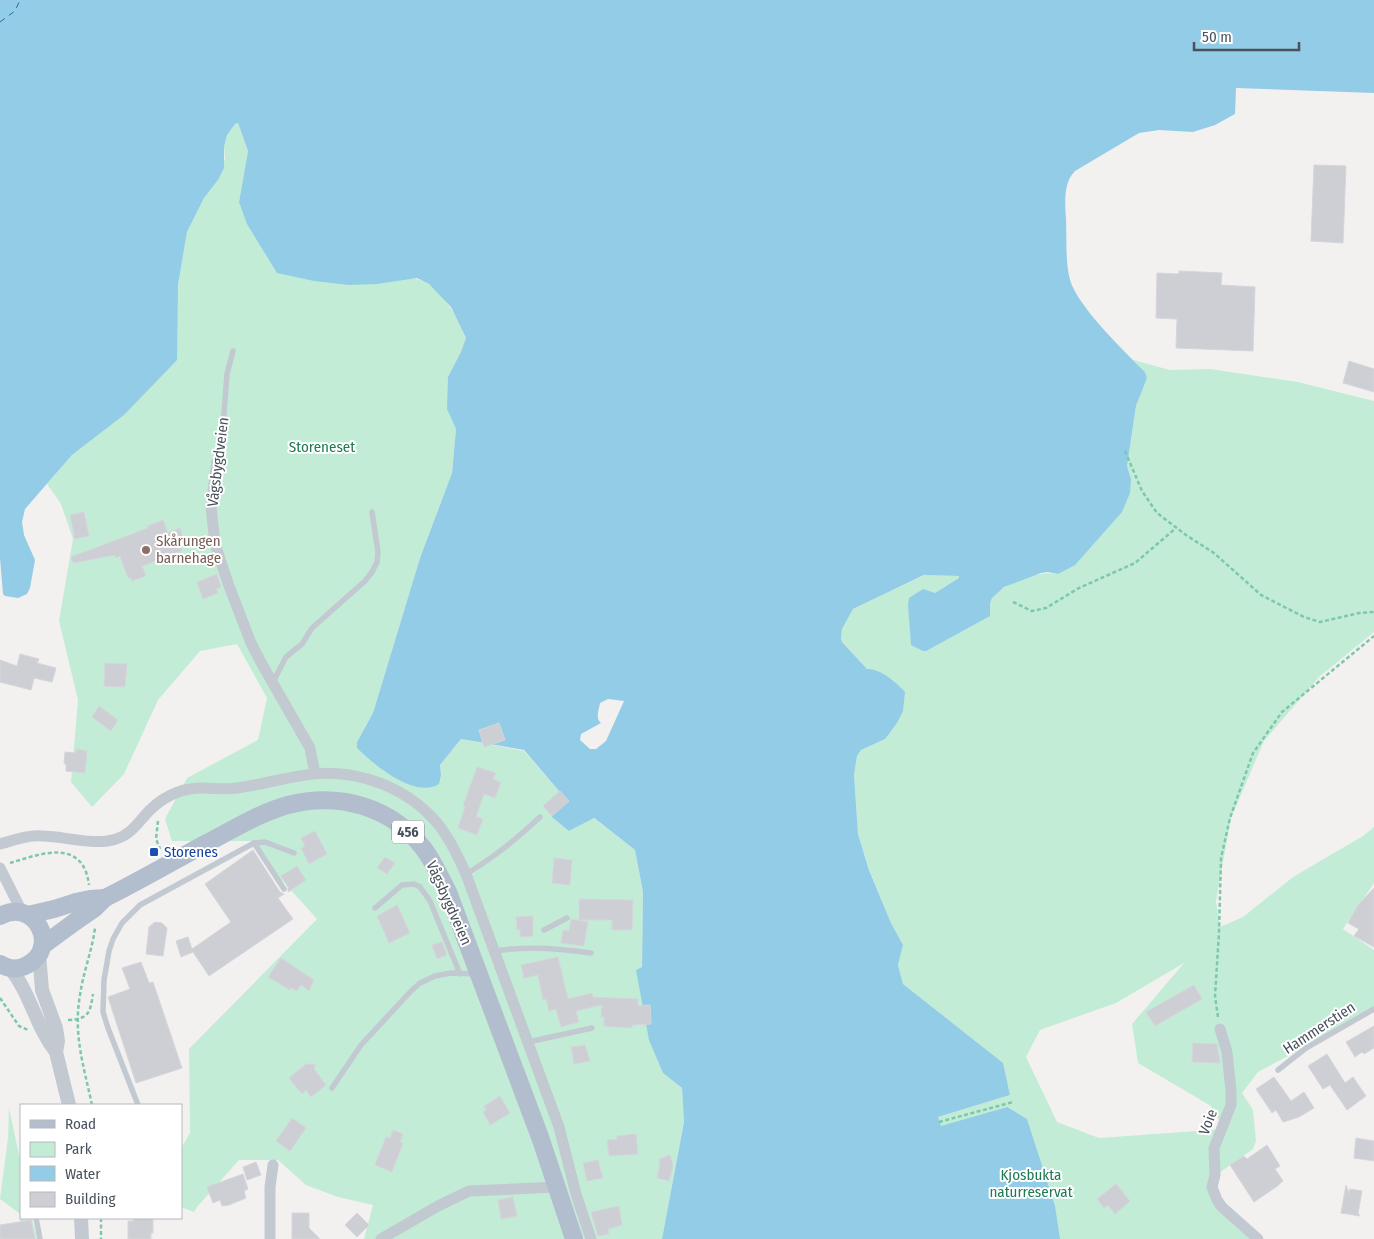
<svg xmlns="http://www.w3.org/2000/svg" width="1374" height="1239" font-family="'Fira Sans Condensed',sans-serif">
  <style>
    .green { fill: #c3ecd7; fill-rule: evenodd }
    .water { fill: #93cce6; fill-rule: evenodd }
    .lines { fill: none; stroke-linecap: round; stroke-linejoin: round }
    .ferry { stroke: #1776a2; stroke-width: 1; stroke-dasharray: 6 5; stroke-linecap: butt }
    .building { fill: #cecfd4; stroke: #d5d6db }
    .path { stroke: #7dc8ab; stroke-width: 2.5; stroke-dasharray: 4 2.5; stroke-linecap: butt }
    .service { stroke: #c2c9d1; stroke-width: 5.5 }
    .minor { stroke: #c2c9d1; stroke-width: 11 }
    .tertiary { stroke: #c2c9d1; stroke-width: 14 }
    .primary { stroke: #b2bdcd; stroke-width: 18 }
    .primary-bridge { stroke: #b2bdcd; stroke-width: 18 }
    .education-dot { fill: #8d6e63; stroke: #fff; stroke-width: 2 }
    .transit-dot { fill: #1a4fb4; stroke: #fff; stroke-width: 2 }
    .labels { text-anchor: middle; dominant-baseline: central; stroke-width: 4; stroke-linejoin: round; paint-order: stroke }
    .shield { fill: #fff; stroke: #80858d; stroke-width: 1 }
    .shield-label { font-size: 14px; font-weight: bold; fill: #49515c }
    .park-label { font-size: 15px; fill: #1e7955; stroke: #fff }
    .street-label { font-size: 15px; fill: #49515c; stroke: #fff }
    .education-label { font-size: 15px; fill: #785e54; stroke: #fff; text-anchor: start }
    .transit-label { font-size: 15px; fill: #164399; stroke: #fff; text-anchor: start }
  </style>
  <rect width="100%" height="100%" fill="#f2f1f0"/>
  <path class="green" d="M238,123L248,151L239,202L407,278C438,277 455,314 466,338L447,408L456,429L452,473L420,558L373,713L357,742L441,775L440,765L461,739L524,751L559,791L569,831L593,818L635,850L643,892L642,967L663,1073L682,1088L684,1122L662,1239H364L373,1205L338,1197L306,1185L278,1160H239L197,1207L194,1212L181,1207V1148L190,1133L189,1049L317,919L269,866L254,841H172L165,819L187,778L258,740L267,698L237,644L200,651L158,700L124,774L92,807L71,782L78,700L59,621L73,539L61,504L47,484L72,455L124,415L178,285L187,232L204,198L218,180L225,159L224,147L227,135L235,124Z
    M1133,360L1170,370L1210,369L1298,382L1374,401V632L1319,677L1264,741L1231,818L1216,901L1220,927L1243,917L1293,877L1363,836L1374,827V883L1343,929L1374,950V1010L1258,1072L1242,1093L1253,1110L1256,1141L1253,1149L1219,1173L1213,1172L1217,1200L1257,1239H807L1007,1107L941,1127L938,1117L1010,1095L1002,1063L903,984L898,965L903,945L891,923L869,869L858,834L854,775L857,756L861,750L885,739L868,670L842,642L841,638L842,629L853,609L925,575L959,576L960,578L935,593L909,599L989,603C997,584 1039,570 1058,574L1131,479L1127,466L1136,406L1147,378L1145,372ZM1184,963L1132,1024L1138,1063L1211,1106L1224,1129L1099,1138L1057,1122L1026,1057L1040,1030L1116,1003Z
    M9,1108L21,1164V1218H32L37,1239H23L19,1213L0,1199L8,1138Z"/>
  <path class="water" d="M0,0H1374V93L1236,88L1235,114L1215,125L1193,132L1159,130L1139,133L1075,171C1063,183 1065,203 1066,219C1067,238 1065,261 1070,280C1078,307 1124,351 1145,372L1147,378L1136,406L1127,466L1131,479L1130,493L1122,512L1075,565L1058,574L1048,572L1041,573L1004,587L992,598L990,603V616L926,651H923L911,645L908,605L909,598L923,589L935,593L959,578V576L924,575L853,609L842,629L841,638L842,642L867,669C880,668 897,683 905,692L903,711L897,723L885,739L861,750L857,756L854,775L858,834L869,870L891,923L903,945L898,965L903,984L1003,1063L1010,1095L938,1117L941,1126L1007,1107L1027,1119L1055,1206L1060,1239H662L684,1122L682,1088L663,1073L649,1040L636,970L642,967L643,892L635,850L594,818L569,831L552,817L559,791L524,750L461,739L440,765L441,775L439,784C415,799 374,765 357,748V742L373,713L420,558L452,473L456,429L447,409L448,377L461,352L466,338L451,307L429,284L417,278L377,284L349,285L314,281L277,273L247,224L239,202L248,151L238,123L235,124L227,135L224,147V168L218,180L204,198L187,232L178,285L177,360L124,415L72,455L25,509L22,522L24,535L35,560L30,588L27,594L18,598L5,596L3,594L0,558ZM608,699L624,701L606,741L596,749H590L580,740L581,734L601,723C595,718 599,710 600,703Z"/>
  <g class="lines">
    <path class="ferry" d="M0,22L15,11L20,0"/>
  </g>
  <path class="building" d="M1314,165L1346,166L1343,243L1311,241Z
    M1179,271L1222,273L1221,285L1255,287L1253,351L1176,348L1177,319L1156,318L1157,273L1179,274Z
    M1349,361L1374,369V392L1343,383Z
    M84,512L89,536L75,539L70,515Z
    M163,520L168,533L180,528L183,538L178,540L182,551L142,566L146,576L132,581L130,577L128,578L120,556L116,558L115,555L73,563L71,557L148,528L147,526Z
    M217,574L221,587L216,589L218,593L203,599L197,582Z
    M20,654L39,659L37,663L56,668L52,682L34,678L31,690L0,682V660L17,666Z
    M105,663L127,664L125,687L104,686Z
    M99,706L118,720L111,731L92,717Z
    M499,723L505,740L484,747L479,730Z
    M76,749L87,751L85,773L66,771V764H64L65,752L76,753Z
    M477,767L496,773L493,779L501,782L495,798L484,794L476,817L483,819L477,835L458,828L465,807L463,806Z
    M560,791L569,801L552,816L543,806Z
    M315,831L327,854L309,864L301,848L305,846L301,838Z
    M253,850L280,892L284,894L278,898L293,919L209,976L193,952L181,957L176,941L188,937L192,949L231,922L205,884Z
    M385,857L395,863L387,874L377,868Z
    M554,858L572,860L570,885L552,883Z
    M297,866L306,880L288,892V887L281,876Z
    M1374,888V947L1354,936L1359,929L1348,923L1358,905Z
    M579,899L633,900L632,930H612V920H579Z
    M397,905L410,933L389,943L377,916Z
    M533,916V936L520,937V930H517L516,917Z
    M571,919L588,922L584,946L561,943L563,930L569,931Z
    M155,922L162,923L167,928L163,956L146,954L149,927Z
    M442,942L447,955L437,959L432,945Z
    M558,957L568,999L592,993L593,997L638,999V1006L650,1005L651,1024L632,1025V1028L604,1026V1017H601L602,1005L576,1011L579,1022L561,1027L556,1009L549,1011L546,999L543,1000L538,975L524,978L521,965Z
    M281,958L314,980L309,991L301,985L297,991L291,988L290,990L268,977Z
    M141,962L149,983L153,982L182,1068L136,1083L108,997L130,989L122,968Z
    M1194,985L1202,999L1155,1026L1146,1012Z
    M1374,1026V1048L1364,1054L1362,1052L1355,1057L1346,1042Z
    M1193,1043L1217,1044L1220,1063L1192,1062Z
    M585,1045L590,1061L574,1064L571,1047Z
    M1327,1054L1345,1083L1353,1077L1366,1096L1347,1110L1330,1085L1323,1089L1308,1066Z
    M306,1064H315L314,1069L326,1085L311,1097L306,1090L302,1094L289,1078Z
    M1274,1077L1291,1101L1304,1092L1314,1108L1299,1117L1283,1122L1276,1110L1272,1113L1256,1089Z
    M500,1096L510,1113L490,1125L483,1112L486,1110L484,1106Z
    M292,1118L306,1128L290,1151L276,1141Z
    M393,1130L403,1134L400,1142L403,1143L392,1172L375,1165L386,1137L390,1138Z
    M636,1134L638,1154L609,1156L607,1140L617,1139V1136Z
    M1356,1138L1374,1141V1161L1354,1158Z
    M1267,1145L1280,1166L1275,1169L1283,1181L1279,1184V1185L1254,1202L1230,1165L1244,1156L1247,1159Z
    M670,1155L673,1165L669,1181L657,1178L660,1165L659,1159Z
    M598,1160L603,1178L587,1181L583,1163Z
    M256,1162L261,1175L247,1180L243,1167Z
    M243,1174L248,1189L244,1191L246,1198L229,1205L222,1206L220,1200L213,1203L207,1187Z
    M1116,1184L1130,1201L1115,1214L1108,1205L1104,1208L1097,1199Z
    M1346,1185L1349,1193L1350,1189L1362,1191L1358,1213L1360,1216L1341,1213Z
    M513,1197L517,1216L501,1219L498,1200Z
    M619,1206L622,1225L608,1229L609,1234L598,1236L591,1212Z
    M292,1213H309V1228L320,1239H292Z
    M357,1213L369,1225L357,1237L345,1225Z
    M133,1218H153V1233H151V1239H128V1221H133Z
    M31,1220L35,1239H0V1225Z"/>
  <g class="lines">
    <path class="path" d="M1125,451L1142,491L1157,513L1186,535L1214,553L1261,595L1304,617L1320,622L1359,613L1374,612
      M1013,602L1032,611L1046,608L1079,588L1135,563L1176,528
      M158,821L156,839L160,849
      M10,863C40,854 83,837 89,885
      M0,998L19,1026L28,1030
      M1218,1017L1215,996L1219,933L1221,858L1230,818L1253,753L1282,712L1374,636
      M68,1020C89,1019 90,1013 93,994
      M92,1105C84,1067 73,1035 80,995C83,973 92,951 95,928
      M939,1122L1013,1102
      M101,1218V1239"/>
    <path class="service" d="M217,461L223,427L227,374L233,351
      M273,682L286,657L302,644L312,628L365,581L372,572L377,562L378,552L372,512
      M254,843L284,889
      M466,874C496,856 515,840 540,817
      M375,908L402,885L414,884L420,887L430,901L460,974
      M544,930L567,918
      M494,951C527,946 558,948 591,953
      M528,1042L592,1028
      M1278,1070L1306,1048L1374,1009
      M332,1088L361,1045L411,991L420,983L435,976L451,973L476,974
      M138,1105L108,1028L103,1012L104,980L109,951L113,939L122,923L140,905L254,843L265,842L294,853
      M36,1218L40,1239"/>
    <path class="minor" d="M217,461L211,506L215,544L229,586L251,643L263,666L310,748L315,774
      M0,844C11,841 22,837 33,836C58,834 93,847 116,839C131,835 139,821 150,810C158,802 167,796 178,792C198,784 218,791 238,788C263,784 288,777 313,774C359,769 408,788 438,824C450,839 458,856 466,874L559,1127L576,1194L591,1239
      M0,868L22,912
      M1220,1029L1227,1052L1231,1091V1105L1214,1148L1215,1175L1212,1187L1217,1200L1222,1207L1258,1239
      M270,1239V1187L273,1165
      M381,1239L438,1206L469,1191L557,1187"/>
    <path class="tertiary" d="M39,954L42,990L56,1028L58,1041L56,1052L69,1105
      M10,968C31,994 36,1027 56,1052
      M81,1218L82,1239"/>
    <path class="primary" d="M105,898C139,881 172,862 205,844C232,830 259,813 288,805C339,792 391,806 424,849C434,863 441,878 448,892L540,1137L574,1239
      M28,915L54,909L76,902
      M0,916C35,897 61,948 27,965C18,970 8,969 0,964
      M42,946L76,921"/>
    <path class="primary-bridge" d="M76,902L90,899L105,898
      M76,921L95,908L105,898"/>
  </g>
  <circle class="education-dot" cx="146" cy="550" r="5"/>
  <rect class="transit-dot" x="149" y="847" width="10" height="10" rx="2.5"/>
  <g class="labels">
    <rect class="shield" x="392" y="820.5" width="32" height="23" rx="4"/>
    <g class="shield-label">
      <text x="408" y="832">456</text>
    </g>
    <g class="park-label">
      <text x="322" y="447">Storeneset</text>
      <text x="1031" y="1175">Kjosbukta<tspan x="1031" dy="17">naturreservat</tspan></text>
    </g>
    <g class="street-label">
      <text transform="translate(218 462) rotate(-83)">Vågsbygdveien</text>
      <text transform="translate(449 903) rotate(66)">Vågsbygdveien</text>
      <text transform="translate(1319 1028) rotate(-33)">Hammerstien</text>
      <text transform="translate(1208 1122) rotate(-69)">Voie</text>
    </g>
    <g class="education-label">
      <text x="156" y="541">Skårungen<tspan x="156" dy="17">barnehage</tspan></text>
    </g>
    <g class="transit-label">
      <text x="164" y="852">Storenes</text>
    </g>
  </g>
  <rect x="20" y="1104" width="162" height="115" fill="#ffffff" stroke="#b6b9be"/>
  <rect x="30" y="1120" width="25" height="8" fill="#b2bdcd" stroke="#b6b9be"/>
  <text x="65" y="1129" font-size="15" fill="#49515c">Road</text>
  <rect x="30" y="1142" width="25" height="15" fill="#c3ecd7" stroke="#b6b9be"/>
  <text x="65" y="1154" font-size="15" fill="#49515c">Park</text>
  <rect x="30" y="1166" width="25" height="15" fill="#93cce6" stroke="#b6b9be"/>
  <text x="65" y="1179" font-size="15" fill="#49515c">Water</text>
  <rect x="30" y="1192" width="25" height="15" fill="#cecfd4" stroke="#b6b9be"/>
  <text x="65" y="1204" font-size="15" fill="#49515c">Building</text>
  <path d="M1194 42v8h105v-8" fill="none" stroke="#49515c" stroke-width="2.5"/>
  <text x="1202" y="42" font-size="15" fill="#49515c" stroke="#ffffff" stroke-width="4" paint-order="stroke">50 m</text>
</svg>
